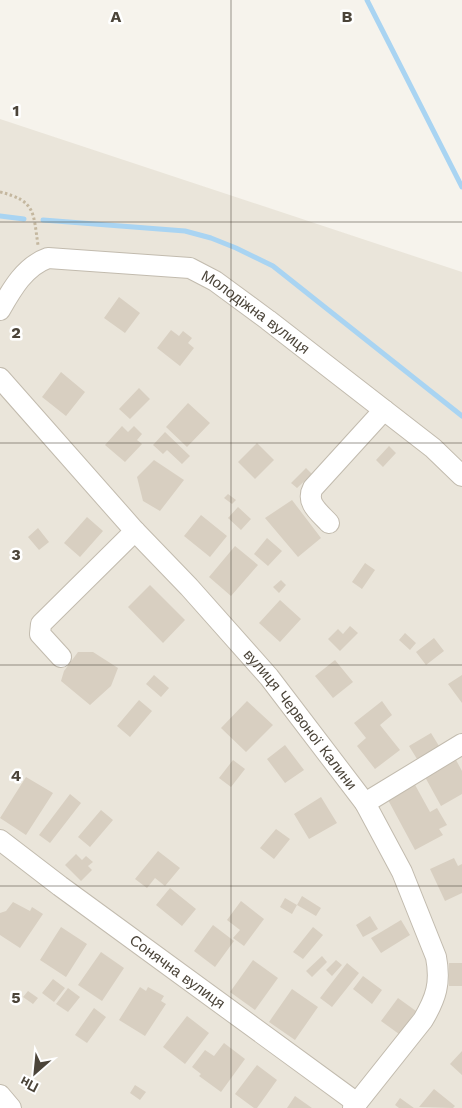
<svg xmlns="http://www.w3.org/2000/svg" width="462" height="1108" font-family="'Work Sans',sans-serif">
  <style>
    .residential { fill: #eae5da }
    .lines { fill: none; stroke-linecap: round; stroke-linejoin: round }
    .stream { stroke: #a9d4f2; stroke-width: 5 }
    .building { fill: #d8cfc1 }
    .minor-casing { stroke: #c2bbae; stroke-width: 22 }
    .path { stroke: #c4b79f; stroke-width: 3; stroke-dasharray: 2.5 2.5; stroke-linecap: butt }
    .minor { stroke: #fff; stroke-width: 20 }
    .grid { fill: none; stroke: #4b4439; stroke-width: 1; stroke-opacity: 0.55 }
    .labels { text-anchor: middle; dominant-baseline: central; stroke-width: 5; stroke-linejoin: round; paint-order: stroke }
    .street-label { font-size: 15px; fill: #4b4439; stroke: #fff }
    .grid-label { font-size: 16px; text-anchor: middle; font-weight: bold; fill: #4b4439; stroke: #fff; stroke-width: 5; stroke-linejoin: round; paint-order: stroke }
  </style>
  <rect width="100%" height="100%" fill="#f6f3ec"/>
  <path class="residential" d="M0,119L462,272V1108H0Z"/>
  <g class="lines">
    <path class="stream" d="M367,0L462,187
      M0,216L24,219
      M43,220L185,231L211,238L236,248L273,266L462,416"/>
  </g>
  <path class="building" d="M119,297L140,313L125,333L104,318Z
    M171,330L179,336L183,331L192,338L188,343L194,348L180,366L157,348Z
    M61,372L85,392L66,416L42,397Z
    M139,388L150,399L130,419L119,409Z
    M188,403L210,423L187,447L166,427Z
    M122,426L128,432L134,426L142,434L137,440L142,444L125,462L105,445Z
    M165,432L190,456L182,464L167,450L163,454L153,445Z
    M257,443L274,460L255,479L238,462Z
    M389,446L396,453L383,467L376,460Z
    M154,460L184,480L160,511L143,501L137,477Z
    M306,468L312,474L297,488L291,483Z
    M228,494L236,500L232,504L224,498Z
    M292,500L321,538L298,557L265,518Z
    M238,507L251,519L241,530L228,518Z
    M201,515L227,536L210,557L184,536Z
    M87,517L103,531L80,557L64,543Z
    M38,528L49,542L39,550L28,537Z
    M267,538L282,551L268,566L254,554Z
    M235,546L258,565L231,596L209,577Z
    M365,563L375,570L362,589L352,582Z
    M281,580L286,585L279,593L273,587Z
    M150,585L185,620L163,643L128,607Z
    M280,600L301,619L280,642L259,623Z
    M350,626L358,633L340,651L328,639L338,629L343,634Z
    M405,633L416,643L410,650L399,640Z
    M434,638L444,651L426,665L416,652Z
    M78,652H93L118,668L111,686L90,705L61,681L64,671Z
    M335,660L353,682L333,698L315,676Z
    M154,675L169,688L161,697L146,684Z
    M462,675V703L448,684Z
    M139,700L152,711L130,737L117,726Z
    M247,701L273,725L246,752L221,728Z
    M382,701L392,715L380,725L400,750L375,769L357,746L366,738L354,723Z
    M431,733L439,746L417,759L409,746Z
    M285,745L304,770L285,783L267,759Z
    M233,760L245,769L231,787L219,778Z
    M456,760L462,771V794L441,806L425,777Z
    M26,777L53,793L26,835L0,818Z
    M414,783L430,812L437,808L447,825L439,829L443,835L415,850L387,798Z
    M70,794L81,803L50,843L39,835Z
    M321,797L337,823L309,839L294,814Z
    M101,810L113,820L90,847L78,837Z
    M276,829L290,839L274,859L260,848Z
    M158,851L180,868L165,886L155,878L147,888L135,879Z
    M76,854L82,860L86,856L93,862L88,866L92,870L81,881L65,865Z
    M454,858L458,866L462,864V893L445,901L430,869Z
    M170,888L196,909L182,926L156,905Z
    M302,896L321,908L316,916L297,905L292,914L280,907L285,898L297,905Z
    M241,901L264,919L244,946L233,938L240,930L227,920Z
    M13,902L30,911L32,907L43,914L20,948L0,935V913L6,911Z
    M370,916L378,929L363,937L356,925Z
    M401,920L410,935L381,953L371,938Z
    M213,925L234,941L215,967L194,951Z
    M61,927L87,944L66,977L40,960Z
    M313,927L323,935L303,959L293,952Z
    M101,952L124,968L102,1001L78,985Z
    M322,956L327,962L312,977L306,971Z
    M253,960L278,978L255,1010L230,992Z
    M336,960L342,965L332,976L326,970Z
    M347,963L359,973L332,1007L320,998Z
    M449,963H462V986H449Z
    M363,976L382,990L372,1004L353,989Z
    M53,979L65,988L54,1002L42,993Z
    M140,987L146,991L148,987L164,996L161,1001L166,1004L145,1036L119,1020Z
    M68,988L80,997L68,1012L56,1004Z
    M292,989L318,1007L295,1040L269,1022Z
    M28,991L38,998L33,1004L23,997Z
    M398,998L416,1011L399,1034L381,1021Z
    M94,1008L106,1017L87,1043L75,1035Z
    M187,1016L209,1033L185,1064L163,1047Z
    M224,1043L245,1059L221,1092L199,1076L201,1074L192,1067L205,1050L214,1056Z
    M462,1051V1075L450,1064Z
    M257,1065L277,1080L257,1108H254L235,1094Z
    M135,1085L146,1092L140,1100L130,1093Z
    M434,1089L455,1106L453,1108L419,1107Z
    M295,1096L312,1108H287Z
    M400,1098L414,1108H399L395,1105Z"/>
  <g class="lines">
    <defs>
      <g id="minor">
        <path id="s1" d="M0,310C12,289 25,266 48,258L190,268L215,281L268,320L433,448L462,476"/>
        <path id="s2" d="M0,378L135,531L189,587L269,677L365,803L402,872L436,957C441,983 436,998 423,1020L353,1108"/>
        <path d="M329,523C320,513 305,503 313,488L384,410"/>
        <path d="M61,657L40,634L41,624L135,531"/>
        <path d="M365,803L462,744"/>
        <path id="s3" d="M0,840L60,886L357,1103"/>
        <path d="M0,1095L11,1108"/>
      </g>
    </defs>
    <use href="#minor" class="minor-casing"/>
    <path class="path" d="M0,192C36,201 33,212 38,245"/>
    <use href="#minor" class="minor"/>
  </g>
  <path class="grid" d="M231,0V1108M0,222H462M0,443H462M0,665H462M0,886H462"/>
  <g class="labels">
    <g class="street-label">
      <text stroke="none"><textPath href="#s1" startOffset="294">Молодіжна вулиця</textPath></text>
      <text stroke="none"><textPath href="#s2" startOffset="455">вулиця Червоної Калини</textPath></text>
      <text stroke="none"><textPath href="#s3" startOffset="221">Сонячна вулиця</textPath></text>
    </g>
  </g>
  <g class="grid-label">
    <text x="116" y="22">A</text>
    <text x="347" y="22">B</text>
    <text x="16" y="116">1</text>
    <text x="16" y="338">2</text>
    <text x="16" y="560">3</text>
    <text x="16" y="781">4</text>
    <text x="16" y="1003">5</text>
  </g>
  <g transform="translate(35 1073) rotate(207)" stroke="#ffffff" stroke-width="4" paint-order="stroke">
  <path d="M0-4L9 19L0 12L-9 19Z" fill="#4b4439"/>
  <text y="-8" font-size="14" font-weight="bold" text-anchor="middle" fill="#4b4439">Пн</text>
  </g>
</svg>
